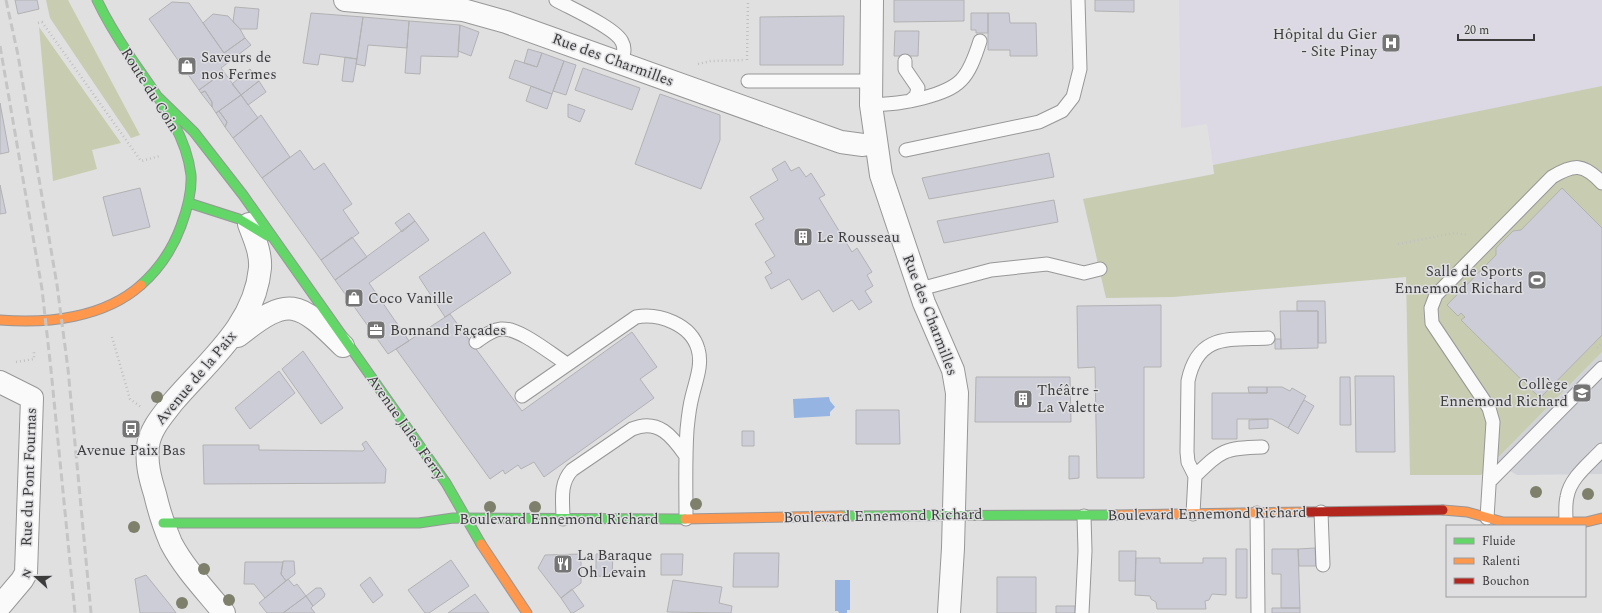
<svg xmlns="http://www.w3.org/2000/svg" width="1602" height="613" font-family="Spectral,serif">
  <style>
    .built { fill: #d2d3d9 }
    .medical { fill: #dcd8e4 }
    .green { fill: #c8ccb1 }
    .water { fill: #95b4e1 }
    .building { fill: #cdcdd8; stroke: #b2b2b3 }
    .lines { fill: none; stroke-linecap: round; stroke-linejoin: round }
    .lane-casing { stroke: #979798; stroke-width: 15 }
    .street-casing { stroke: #979798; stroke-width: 24 }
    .fast-casing { stroke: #979798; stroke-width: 11 }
    .slow-casing { stroke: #979798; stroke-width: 11 }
    .jam-casing { stroke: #979798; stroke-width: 11 }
    .path { stroke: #c0c0c1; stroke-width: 2.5; stroke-dasharray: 1 3; stroke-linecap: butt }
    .lane { stroke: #fafafa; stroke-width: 13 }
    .street { stroke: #fafafa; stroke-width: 22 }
    .fast { stroke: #63d668; stroke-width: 9 }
    .slow { stroke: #ff974d; stroke-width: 9 }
    .jam { stroke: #b3261e; stroke-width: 9 }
    .rail { stroke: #c5c5c6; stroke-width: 3; stroke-dasharray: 8 4; stroke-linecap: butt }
    .tree { fill: #7e806c }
    .labels { text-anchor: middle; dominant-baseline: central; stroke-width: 3; stroke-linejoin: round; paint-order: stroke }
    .poi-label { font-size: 15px; fill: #3c3c3d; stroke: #dfdfe2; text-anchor: start }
    .street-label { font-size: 15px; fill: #3c3c3d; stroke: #dfdfe2 }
  </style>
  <rect width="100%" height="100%" fill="#e0e0e1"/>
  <path class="built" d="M1602,352V474L1517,475L1494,462Z"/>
  <path class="medical" d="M1179,0H1602V86L1213,165L1207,124L1181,128Z"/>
  <path class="green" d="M46,0H68L140,135L131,138L50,18Z
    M39,27L121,143L92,150L97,169L53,181Z
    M1602,86V352L1481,475H1410L1406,277L1173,297L1106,298L1083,199L1214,174L1213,165Z"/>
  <path class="water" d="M829,397L830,401L835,407L830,412V416L794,418L793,399Z
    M835,580H850V610H847V613H839L838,611H835Z"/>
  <path class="building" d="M15,0H37L39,9L18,14Z
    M894,0H964V21L894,22Z
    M1095,0H1134V12L1095,11Z
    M172,2L189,3L224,53L245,38L251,45L221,68L224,72L199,90L149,19Z
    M235,7L259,9L257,29H240L233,22Z
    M311,13L363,17L357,59L320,54L318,65L303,63Z
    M971,13H988V33H976V30H971Z
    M988,13H1009L1010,23H1036L1037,56H1010V50H988Z
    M213,14L228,16L240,29L245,38L224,53L203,23Z
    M844,16L843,65H760V17Z
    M363,17L409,21L407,48L368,45L365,66L356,64Z
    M409,21L460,25L458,57L421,56L420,74L405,73Z
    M460,25L479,32L471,56L458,51Z
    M895,31H919L918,56H894Z
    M528,49L542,53L537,67L524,63Z
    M542,53L564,61L552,94L509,78L515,60L537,67Z
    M345,57L357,59L353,82L342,81Z
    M564,61L576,65L566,95L553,91Z
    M583,68L640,88L632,110L575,90Z
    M250,69L259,81L241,95L232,84Z
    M224,72L241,95L216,113L212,107V102L205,91L201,93L199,90Z
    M259,81L266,92L248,105L241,95Z
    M531,86L552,94L547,109L526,101Z
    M205,91L212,102V107L201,93Z
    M660,94L720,115V140L701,189L635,164Z
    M241,95L258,118L233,138L225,127L227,122L219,111Z
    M0,103L9,152L0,154Z
    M568,104L585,110L580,122L568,117Z
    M219,111L227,122L225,127L216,113Z
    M261,115L290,157L262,178L233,138Z
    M300,150L314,170L324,163L352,204L343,210L359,233L321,260L262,178Z
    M1049,153L1054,177L929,199L922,178Z
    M785,161L791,171L799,167L806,177L811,173L825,195L819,198L852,252L857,248L872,272L867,275L873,286L865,291L872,302L859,310L852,300L833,312L819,290L802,300L789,279L771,289L765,277L772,273L765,262L775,256L755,224L764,219L750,197L778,180L772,169Z
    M0,185L6,213L0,214Z
    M140,188L150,227L113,236L103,197Z
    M1562,188L1602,228V335L1540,398L1461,320L1465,317L1461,313L1458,316L1447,305L1496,255V248L1513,231L1521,230Z
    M1054,200L1058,222L944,243L937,221Z
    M409,213L415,221L402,232L395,223Z
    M415,221L429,240L369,283L409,341L388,354L335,280Z
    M484,232L511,273L445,317L419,277Z
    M352,237L367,257L335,280L321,260Z
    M1297,301H1325L1326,343H1318V311H1297Z
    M1161,305V367H1144V478H1097L1095,367L1078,368L1077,306Z
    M1280,311H1318V348L1281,349Z
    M450,314L522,411L632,332L657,367L640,379L654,398L544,477L534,462L521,469L518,465L505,474L503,470L490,479L396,349Z
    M1275,339H1281V349H1275Z
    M303,351L343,408L321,424L282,369Z
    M279,371L295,393L250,429L235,408Z
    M1355,376H1394L1395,452H1356Z
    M976,377H1070L1071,422H975Z
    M1340,377H1350L1351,425H1340Z
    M1248,387H1267V393H1249Z
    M1267,387H1282L1290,391L1292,388L1306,396L1288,428L1272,419H1237V439H1212V393H1267Z
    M1304,400L1314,406L1298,434L1288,428Z
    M856,410H899L900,444H856Z
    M1268,419V428L1249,429V420Z
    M742,431H754V446H742Z
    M366,441L386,469L385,483L204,484L203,445H259V450L363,451L365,449L362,444Z
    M1069,456H1079V478L1069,479Z
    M1315,548L1316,566H1299L1298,549Z
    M1236,549H1247V598H1236Z
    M1272,549H1298L1300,608H1281V574H1272Z
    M1119,551H1136L1135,581H1119Z
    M734,553H779L778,587H733Z
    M581,554V583L561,598L538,568L545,555Z
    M596,554H613L612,577L596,576Z
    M661,554H683L682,575H661Z
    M1136,558H1160V563H1203V558H1226V595L1212,594L1209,600L1205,601L1206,609H1157L1156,602L1151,599L1150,596L1135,595Z
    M451,560L469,586L429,613H425L408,590Z
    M283,561H294L295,574L286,581L281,574Z
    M245,562H283L281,574L286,581L265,598L254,584H244Z
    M146,575L171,606L176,613H140L135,579Z
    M370,577L383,595L373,603L360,585Z
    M997,577H1036V613H997Z
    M288,579L294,586L297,584L306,596L283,613H267L259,603Z
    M673,580L722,587L719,603L732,606L731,613L667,612Z
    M316,588H321L325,594L324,597L313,606L306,596Z
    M572,589L584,606L573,613H571L561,598Z
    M475,594L489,613H448Z
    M306,596L313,606L311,608L315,613H283Z
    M1056,606H1075V613H1056Z
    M1272,608H1300V613H1272Z"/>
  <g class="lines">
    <defs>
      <path id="lane" d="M556,0C570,8 616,28 622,42C626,49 623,56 621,63
        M905,61V69L918,88L916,96L910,101
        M748,81H871
        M871,105C891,104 904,103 923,98C961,88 968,79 980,41
        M906,150L1039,122L1062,111L1073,97L1080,69L1078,0
        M920,289L991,270L1047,264L1084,273L1100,269
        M476,342C483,337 491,330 501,329C519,327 551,354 567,364
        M522,396L636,317C659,313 691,324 698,349C703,365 695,383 692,397C689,408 688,420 687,430C685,460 686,489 686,519
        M1195,476C1222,450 1224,448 1262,447
        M1491,480L1602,368
        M1321,512L1323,565
        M1257,513L1258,613
        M1193,514L1195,476L1188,462L1187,452L1188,381C1198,333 1229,340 1268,338
        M1487,518L1493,422L1489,408L1432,323L1431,308L1436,295L1552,177C1574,164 1583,163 1602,183
        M563,519C563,501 559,484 572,470L632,429C658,418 672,436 686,456
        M1566,522C1566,514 1565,505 1567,497C1570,478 1589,464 1602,450
        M1082,613L1085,551L1084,516"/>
      <path id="street" d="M345,0L463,10L506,22L841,142L863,145L876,143
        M872,0L871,105L881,175L924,303L953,370L957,393L953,548L949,613
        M238,336C289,295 298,301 343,346
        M0,382L32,398L26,573L22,580L0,606
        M224,613C206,591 184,568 171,543C164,527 159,511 155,494C150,478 146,463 148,446C150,429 163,415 173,402C208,361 255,325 260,268C261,252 254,238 249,224"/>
      <path id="fast" d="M97,0C106,19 117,37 129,55C153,91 186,130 191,175C192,192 187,210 181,226C173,248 159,269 141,285
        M157,96L194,132L243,195L446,483L481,544
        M189,203L239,219L267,236
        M841,516L1116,515
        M163,523H419L453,518L685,519"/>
      <path id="slow" d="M0,320C47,324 104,318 141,285
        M1443,510L1467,512L1503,522H1586L1602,518
        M1116,515L1307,512
        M685,519L841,516
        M481,544L527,613"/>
      <path id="jam" d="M1307,512L1443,510"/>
    </defs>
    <use href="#lane" class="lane-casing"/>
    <use href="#street" class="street-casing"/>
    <use href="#fast" class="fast-casing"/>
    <use href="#slow" class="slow-casing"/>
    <use href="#jam" class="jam-casing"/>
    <path class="path" d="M38,23L42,22L141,161L160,156
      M747,60L748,0
      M698,64L711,61L745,60
      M1398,244L1454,233L1468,235
      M112,337L130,399L141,407
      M1597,348L1602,343
      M16,362L34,359V352"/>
    <use href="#lane" class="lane"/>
    <use href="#street" class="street"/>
    <use href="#fast" class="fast"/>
    <use href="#slow" class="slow"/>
    <use href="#jam" class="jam"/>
    <path class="rail" d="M6,0L18,55L57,285L68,369L91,613
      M0,46L42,289L51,370L75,613"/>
  </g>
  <g class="tree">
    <circle cx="157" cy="397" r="6"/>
    <circle cx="1536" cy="492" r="6"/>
    <circle cx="1588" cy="494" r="6"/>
    <circle cx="696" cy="504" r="6"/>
    <circle cx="490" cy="507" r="6"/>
    <circle cx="535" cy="507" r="6"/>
    <circle cx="134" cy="527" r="6"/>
    <circle cx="204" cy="569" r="6"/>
    <circle cx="229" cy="600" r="6"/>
    <circle cx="182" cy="603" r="6"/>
  </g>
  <defs>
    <symbol id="hospital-square" viewBox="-11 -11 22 22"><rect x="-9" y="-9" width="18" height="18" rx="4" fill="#757576" stroke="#dfdfe2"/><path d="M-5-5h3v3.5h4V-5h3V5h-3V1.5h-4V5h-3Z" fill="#fff"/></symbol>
    <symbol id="shop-square" viewBox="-11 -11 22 22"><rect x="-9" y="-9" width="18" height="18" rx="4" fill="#757576" stroke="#dfdfe2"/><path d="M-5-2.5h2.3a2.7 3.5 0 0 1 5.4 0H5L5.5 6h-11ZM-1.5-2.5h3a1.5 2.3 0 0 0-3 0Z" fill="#fff"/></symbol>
    <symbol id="building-square" viewBox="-11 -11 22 22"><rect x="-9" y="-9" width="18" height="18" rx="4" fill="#757576" stroke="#dfdfe2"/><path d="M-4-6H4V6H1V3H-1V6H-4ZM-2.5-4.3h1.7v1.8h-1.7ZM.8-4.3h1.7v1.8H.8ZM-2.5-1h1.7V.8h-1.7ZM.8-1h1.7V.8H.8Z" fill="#fff"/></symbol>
    <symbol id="stadium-square" viewBox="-11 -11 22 22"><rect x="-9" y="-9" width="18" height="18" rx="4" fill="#757576" stroke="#dfdfe2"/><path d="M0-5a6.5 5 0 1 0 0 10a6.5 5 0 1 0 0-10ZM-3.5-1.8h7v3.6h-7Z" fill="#fff"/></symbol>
    <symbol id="office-square" viewBox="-11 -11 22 22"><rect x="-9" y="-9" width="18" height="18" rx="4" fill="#757576" stroke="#dfdfe2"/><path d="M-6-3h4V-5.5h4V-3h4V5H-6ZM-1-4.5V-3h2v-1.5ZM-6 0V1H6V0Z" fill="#fff"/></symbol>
    <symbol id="school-square" viewBox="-11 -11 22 22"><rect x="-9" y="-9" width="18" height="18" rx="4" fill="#757576" stroke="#dfdfe2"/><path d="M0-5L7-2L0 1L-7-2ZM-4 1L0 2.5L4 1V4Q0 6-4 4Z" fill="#fff"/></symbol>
    <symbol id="bus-square" viewBox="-11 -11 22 22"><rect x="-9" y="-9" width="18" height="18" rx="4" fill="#757576" stroke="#dfdfe2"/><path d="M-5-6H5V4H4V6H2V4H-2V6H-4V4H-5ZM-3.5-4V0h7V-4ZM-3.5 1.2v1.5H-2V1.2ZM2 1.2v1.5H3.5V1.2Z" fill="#fff"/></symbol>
    <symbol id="restaurant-square" viewBox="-11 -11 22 22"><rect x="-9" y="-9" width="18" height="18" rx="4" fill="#757576" stroke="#dfdfe2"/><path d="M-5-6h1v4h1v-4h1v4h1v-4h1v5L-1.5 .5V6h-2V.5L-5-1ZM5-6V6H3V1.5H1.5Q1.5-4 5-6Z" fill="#fff"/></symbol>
  </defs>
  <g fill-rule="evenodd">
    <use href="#hospital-square" x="1380" y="32" width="22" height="22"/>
    <use href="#shop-square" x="176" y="55" width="22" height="22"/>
    <use href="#building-square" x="792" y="226" width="22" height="22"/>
    <use href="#stadium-square" x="1526" y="269" width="22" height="22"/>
    <use href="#shop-square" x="343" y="287" width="22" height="22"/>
    <use href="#office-square" x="365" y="319" width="22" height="22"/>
    <use href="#school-square" x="1571" y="382" width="22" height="22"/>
    <use href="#building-square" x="1012" y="388" width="22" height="22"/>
    <use href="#bus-square" x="120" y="418" width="22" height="22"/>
    <use href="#restaurant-square" x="552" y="553" width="22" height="22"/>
  </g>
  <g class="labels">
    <g class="poi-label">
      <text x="1377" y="34" text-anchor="end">Hôpital du Gier<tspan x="1377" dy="17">- Site Pinay</tspan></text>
      <text x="201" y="57">Saveurs de<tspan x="201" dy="17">nos Fermes</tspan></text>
      <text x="817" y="237">Le Rousseau</text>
      <text x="1523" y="271" text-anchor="end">Salle de Sports<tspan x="1523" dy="17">Ennemond Richard</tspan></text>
      <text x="368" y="298">Coco Vanille</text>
      <text x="390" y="330">Bonnand Façades</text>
      <text x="1568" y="384" text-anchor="end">Collège<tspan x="1568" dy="17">Ennemond Richard</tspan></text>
      <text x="1037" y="390">Théâtre -<tspan x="1037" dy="17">La Valette</tspan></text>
      <text x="131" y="450" text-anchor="middle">Avenue Paix Bas</text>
      <text x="577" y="555">La Baraque<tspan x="577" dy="17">Oh Levain</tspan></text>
    </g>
    <g class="street-label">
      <text transform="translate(613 60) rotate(20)">Rue des Charmilles</text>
      <text transform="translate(150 90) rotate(58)">Route du Coin</text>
      <text transform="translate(930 315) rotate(69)">Rue des Charmilles</text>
      <text transform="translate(196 378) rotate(-50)">Avenue de la Paix</text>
      <text transform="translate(406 427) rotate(55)">Avenue Jules Ferry</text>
      <text transform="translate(29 477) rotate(-88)">Rue du Pont Fournas</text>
      <text transform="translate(1207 514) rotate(-1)">Boulevard Ennemond Richard</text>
      <text transform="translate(883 516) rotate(-1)">Boulevard Ennemond Richard</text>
      <text x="559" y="519">Boulevard Ennemond Richard</text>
    </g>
  </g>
  <rect x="1446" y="525" width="140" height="72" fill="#dfdfe2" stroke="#9e9ea0"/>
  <rect x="1454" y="538" width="20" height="6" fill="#63d668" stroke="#9e9ea0"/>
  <text x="1482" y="545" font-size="12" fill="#3c3c3d">Fluide</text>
  <rect x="1454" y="558" width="20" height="6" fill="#ff974d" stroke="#9e9ea0"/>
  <text x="1482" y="565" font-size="12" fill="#3c3c3d">Ralenti</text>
  <rect x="1454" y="578" width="20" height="6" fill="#b3261e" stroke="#9e9ea0"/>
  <text x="1482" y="585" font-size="12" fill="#3c3c3d">Bouchon</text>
  <g transform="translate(36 577) rotate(291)" stroke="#dfdfe2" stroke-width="3" paint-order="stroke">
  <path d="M0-3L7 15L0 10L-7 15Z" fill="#3c3c3d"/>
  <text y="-6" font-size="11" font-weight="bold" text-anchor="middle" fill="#3c3c3d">N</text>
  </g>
  <path d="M1458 34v6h76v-6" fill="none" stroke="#3c3c3d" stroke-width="2"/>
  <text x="1464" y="34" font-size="12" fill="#3c3c3d" stroke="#dfdfe2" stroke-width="3" paint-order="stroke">20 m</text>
</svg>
